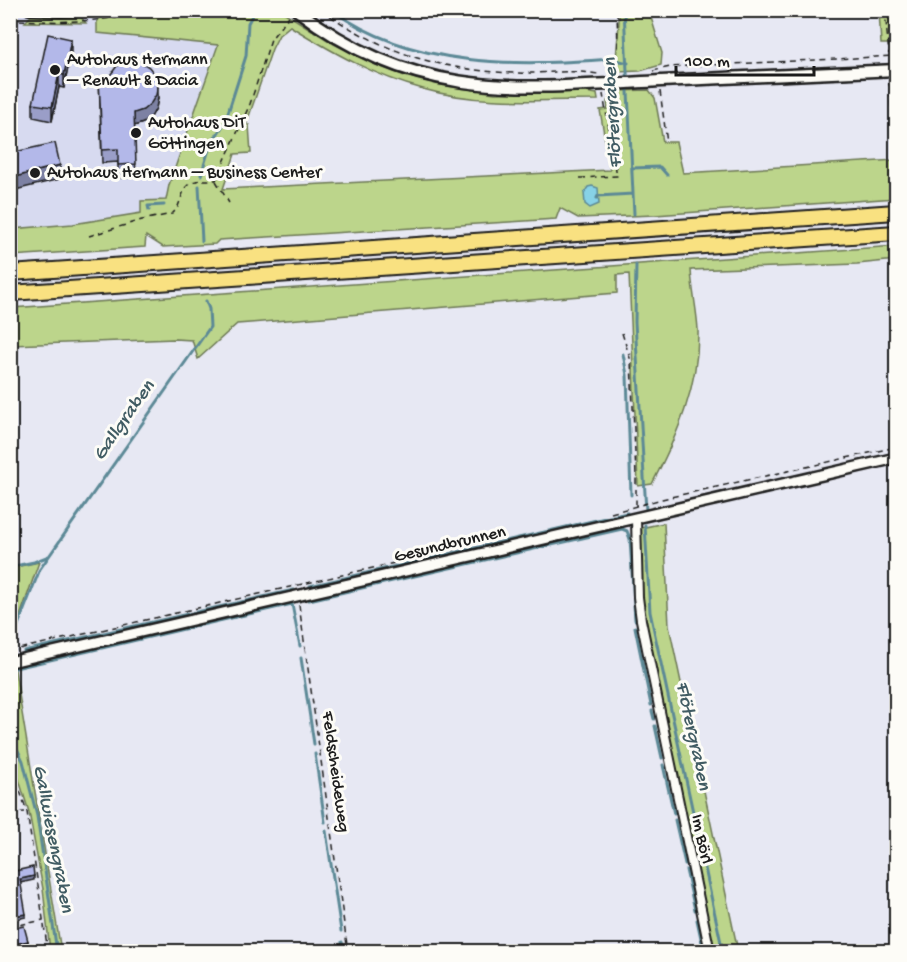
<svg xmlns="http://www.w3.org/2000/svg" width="907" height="962" font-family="'Gochi Hand',sans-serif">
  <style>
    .built { fill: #d7daf0 }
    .green { fill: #bcd58b; stroke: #6c7854; stroke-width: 1.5 }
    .water { fill: #87d2e7; stroke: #5c8996; stroke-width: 1.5 }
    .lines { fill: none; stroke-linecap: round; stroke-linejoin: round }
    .stream { stroke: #5c8996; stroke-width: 3 }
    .minor-casing { stroke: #1c1c1c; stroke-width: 12 }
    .tertiary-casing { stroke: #1c1c1c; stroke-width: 14 }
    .secondary-casing { stroke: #1c1c1c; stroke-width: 15 }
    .motorway-casing { stroke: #1c1c1c; stroke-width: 18 }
    .path { stroke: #1c1c1c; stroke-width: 1.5; stroke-dasharray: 6 4.5; stroke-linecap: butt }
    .minor { stroke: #fdfcf7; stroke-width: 8 }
    .tertiary { stroke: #fdfcf7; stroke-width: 9 }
    .secondary { stroke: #fdfcf7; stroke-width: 10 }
    .motorway { stroke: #f9e181; stroke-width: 14 }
    .wall { fill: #9a9ec8; stroke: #1c1c1c; stroke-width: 1.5 }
    .shaded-wall { fill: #7d81a3; stroke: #1c1c1c; stroke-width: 1.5 }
    .building { fill: #b3b8e9; stroke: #1c1c1c; stroke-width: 1.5 }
    .poi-dot { fill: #1c1c1c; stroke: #fdfcf7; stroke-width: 2 }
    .labels { text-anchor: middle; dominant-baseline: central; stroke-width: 6; stroke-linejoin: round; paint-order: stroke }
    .poi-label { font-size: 18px; fill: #1c1c1c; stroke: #fdfcf7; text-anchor: start }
    .street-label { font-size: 18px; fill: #1c1c1c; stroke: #fdfcf7 }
    .water-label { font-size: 20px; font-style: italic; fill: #415c63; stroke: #fdfcf7 }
  </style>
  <rect width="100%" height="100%" fill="#e7e8f3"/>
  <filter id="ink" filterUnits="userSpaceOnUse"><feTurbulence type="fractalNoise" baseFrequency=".0167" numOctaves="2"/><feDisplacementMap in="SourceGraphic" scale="12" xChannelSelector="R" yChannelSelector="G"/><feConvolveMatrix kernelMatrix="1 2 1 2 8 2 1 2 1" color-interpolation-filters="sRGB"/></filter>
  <g filter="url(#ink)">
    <path class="built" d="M11,11H240L166,201H141V213L73,224L11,229Z"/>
    <path class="green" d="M129,11H282L334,44L371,63L405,76L441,85L495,93L586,92L597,94L598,100C541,100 479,105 423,89C374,76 332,52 290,26L279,35L272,49L246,125H249L251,153L235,154L223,189L610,170L600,110L608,109L607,101L615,91L649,90L655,98L663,142H676L683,173L896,160V198L655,215L578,218L560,208L556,219L219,240L215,244L163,247L146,236L145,247L11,256V229L73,224L141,213V201L166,200L169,185L218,45L97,33V22L101,16Z
      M619,11H649L662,53L661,65L640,71L616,72C615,51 620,31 619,11Z
      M879,11H895L896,44H881Z
      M31,16L81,17L86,23L25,22Z
      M896,246V260L857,264L691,270C692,290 697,310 698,330C699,386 677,436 652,484L638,486L629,274L617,275V293L237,324L198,359L192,340L175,339L11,345V308Z
      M664,523L669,626L738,951H714L651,655L642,597L640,533L641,528Z
      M39,562L11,642V568Z
      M11,670H15L61,951H50L43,889L29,812L11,754Z"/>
    <path class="water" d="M592,186L598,188L599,204L590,208L585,204L584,193L588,187Z"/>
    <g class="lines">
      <path class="stream" d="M332,10C414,69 516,66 612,59L628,63
        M624,10L634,214
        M632,168L660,167L667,175
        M201,175L210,146L225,122L246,56L248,23L255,10
        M199,186L202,241
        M597,198L598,196L633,194
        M149,210L148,206L164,205
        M636,265L635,322L646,511
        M623,354L627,375L631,495
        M645,525L650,612L723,952
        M10,567L34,562L49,556
        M310,586L627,513
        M309,600L622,529L627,531L630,539L635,620
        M635,627L651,705
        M11,643L40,569L210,327L209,309L206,301
        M24,651L294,590
        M301,658L314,744
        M652,711L654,719
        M10,724L11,669L292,604L300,646
        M655,726L662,758
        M10,734L23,761L37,816L57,952
        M315,754L325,822
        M663,765L674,814
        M675,820L685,864
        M326,831L341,931
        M686,870L695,910
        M697,920L704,952
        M342,942L344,952"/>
      <defs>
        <path id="minor" d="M29,10L60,12L97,10
          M636,519L638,597L641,620L710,952"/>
        <path id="tertiary" d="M10,662L896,458"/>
        <path id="secondary" d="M297,10C416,102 520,89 661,81C739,77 818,74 896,70"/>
        <path id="motorway" d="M10,273L896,212
          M10,293L896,233"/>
      </defs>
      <use href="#minor" class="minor-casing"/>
      <use href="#tertiary" class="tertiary-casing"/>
      <use href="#secondary" class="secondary-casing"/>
      <use href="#motorway" class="motorway-casing"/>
      <path class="path" d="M321,10C385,53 438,70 515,73C543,74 571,69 598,74
        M617,10L618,52
        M885,10L889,54
        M19,20C68,23 104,22 152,10
        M653,71L670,67L896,56
        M889,80L894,140
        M660,91L667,143
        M580,178L617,176L603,94
        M216,181L229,203
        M89,236L142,220L172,214L177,209L185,188L191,182L202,180H216L250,104L271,39L289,16
        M622,333L631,361L636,476V508
        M611,513L662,499L896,447
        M299,605L348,952
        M10,651L460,548
        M10,761L27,812L48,952
        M10,813L25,812
        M10,927L43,920"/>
      <use href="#minor" class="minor"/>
      <use href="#tertiary" class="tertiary"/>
      <use href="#secondary" class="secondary"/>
      <use href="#motorway" class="motorway"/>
    </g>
    <path class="wall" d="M71,52L64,88L59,87L52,121L33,117V104Z
      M99,77L108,78L158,98L156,108L151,117L143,123L134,126L136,177L118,178V162L102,163Z"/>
    <path class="shaded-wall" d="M71,39V52L64,88V75Z
      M59,74V87L52,121V107Z
      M158,85V98L156,108L151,117L143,123L134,126V113Z
      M60,165V179L11,191V178Z
      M34,876V880L20,883V879Z
      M26,914V917L12,920V916Z
      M28,941V948L10,951V945Z"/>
    <path class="building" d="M48,34L71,39L64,75L59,74L52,107L33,104Z
      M131,61L141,62L149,67L155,75L158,85L156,95L151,103L143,110L134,113L136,164L118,165V149L102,150L99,77L108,78L117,66Z
      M55,143L60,165L11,178L10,153Z
      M10,849L15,871L33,867L34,876L20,879L26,914L12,916L10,909Z
      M24,926L28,941L10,945V929Z"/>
  </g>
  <g class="poi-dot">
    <circle cx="55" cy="70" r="6"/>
    <circle cx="136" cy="133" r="6"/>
    <circle cx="35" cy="173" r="6"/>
  </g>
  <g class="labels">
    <g class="poi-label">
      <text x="67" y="60">Autohaus Hermann<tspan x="67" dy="21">– Renault &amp; Dacia</tspan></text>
      <text x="148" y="123">Autohaus DiT<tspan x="148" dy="21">Göttingen</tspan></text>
      <text x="47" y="173">Autohaus Hermann – Business Center</text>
    </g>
    <g class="street-label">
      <text transform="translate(450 545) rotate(-13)">Gesundbrunnen</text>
      <text transform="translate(335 772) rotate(82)">Feldscheideweg</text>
      <text transform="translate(701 839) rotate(78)">Im Börl</text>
    </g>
    <g class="water-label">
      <text transform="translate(614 113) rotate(-93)">Flötergraben</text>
      <text transform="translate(125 421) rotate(-55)">Gallgraben</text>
      <text transform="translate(692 736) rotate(78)">Flötergraben</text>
      <text transform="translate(52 839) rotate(79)">Gallwiesengraben</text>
    </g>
  </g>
  <rect width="907" height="962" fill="none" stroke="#fdfcf7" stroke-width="36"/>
  <rect x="18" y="18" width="871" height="926" fill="none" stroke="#1c1c1c" stroke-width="2" filter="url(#ink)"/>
  <path d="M676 66v9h138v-9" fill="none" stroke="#1c1c1c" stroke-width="3"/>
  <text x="685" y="66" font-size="18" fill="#1c1c1c" stroke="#fdfcf7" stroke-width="4.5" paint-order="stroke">100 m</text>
</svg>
